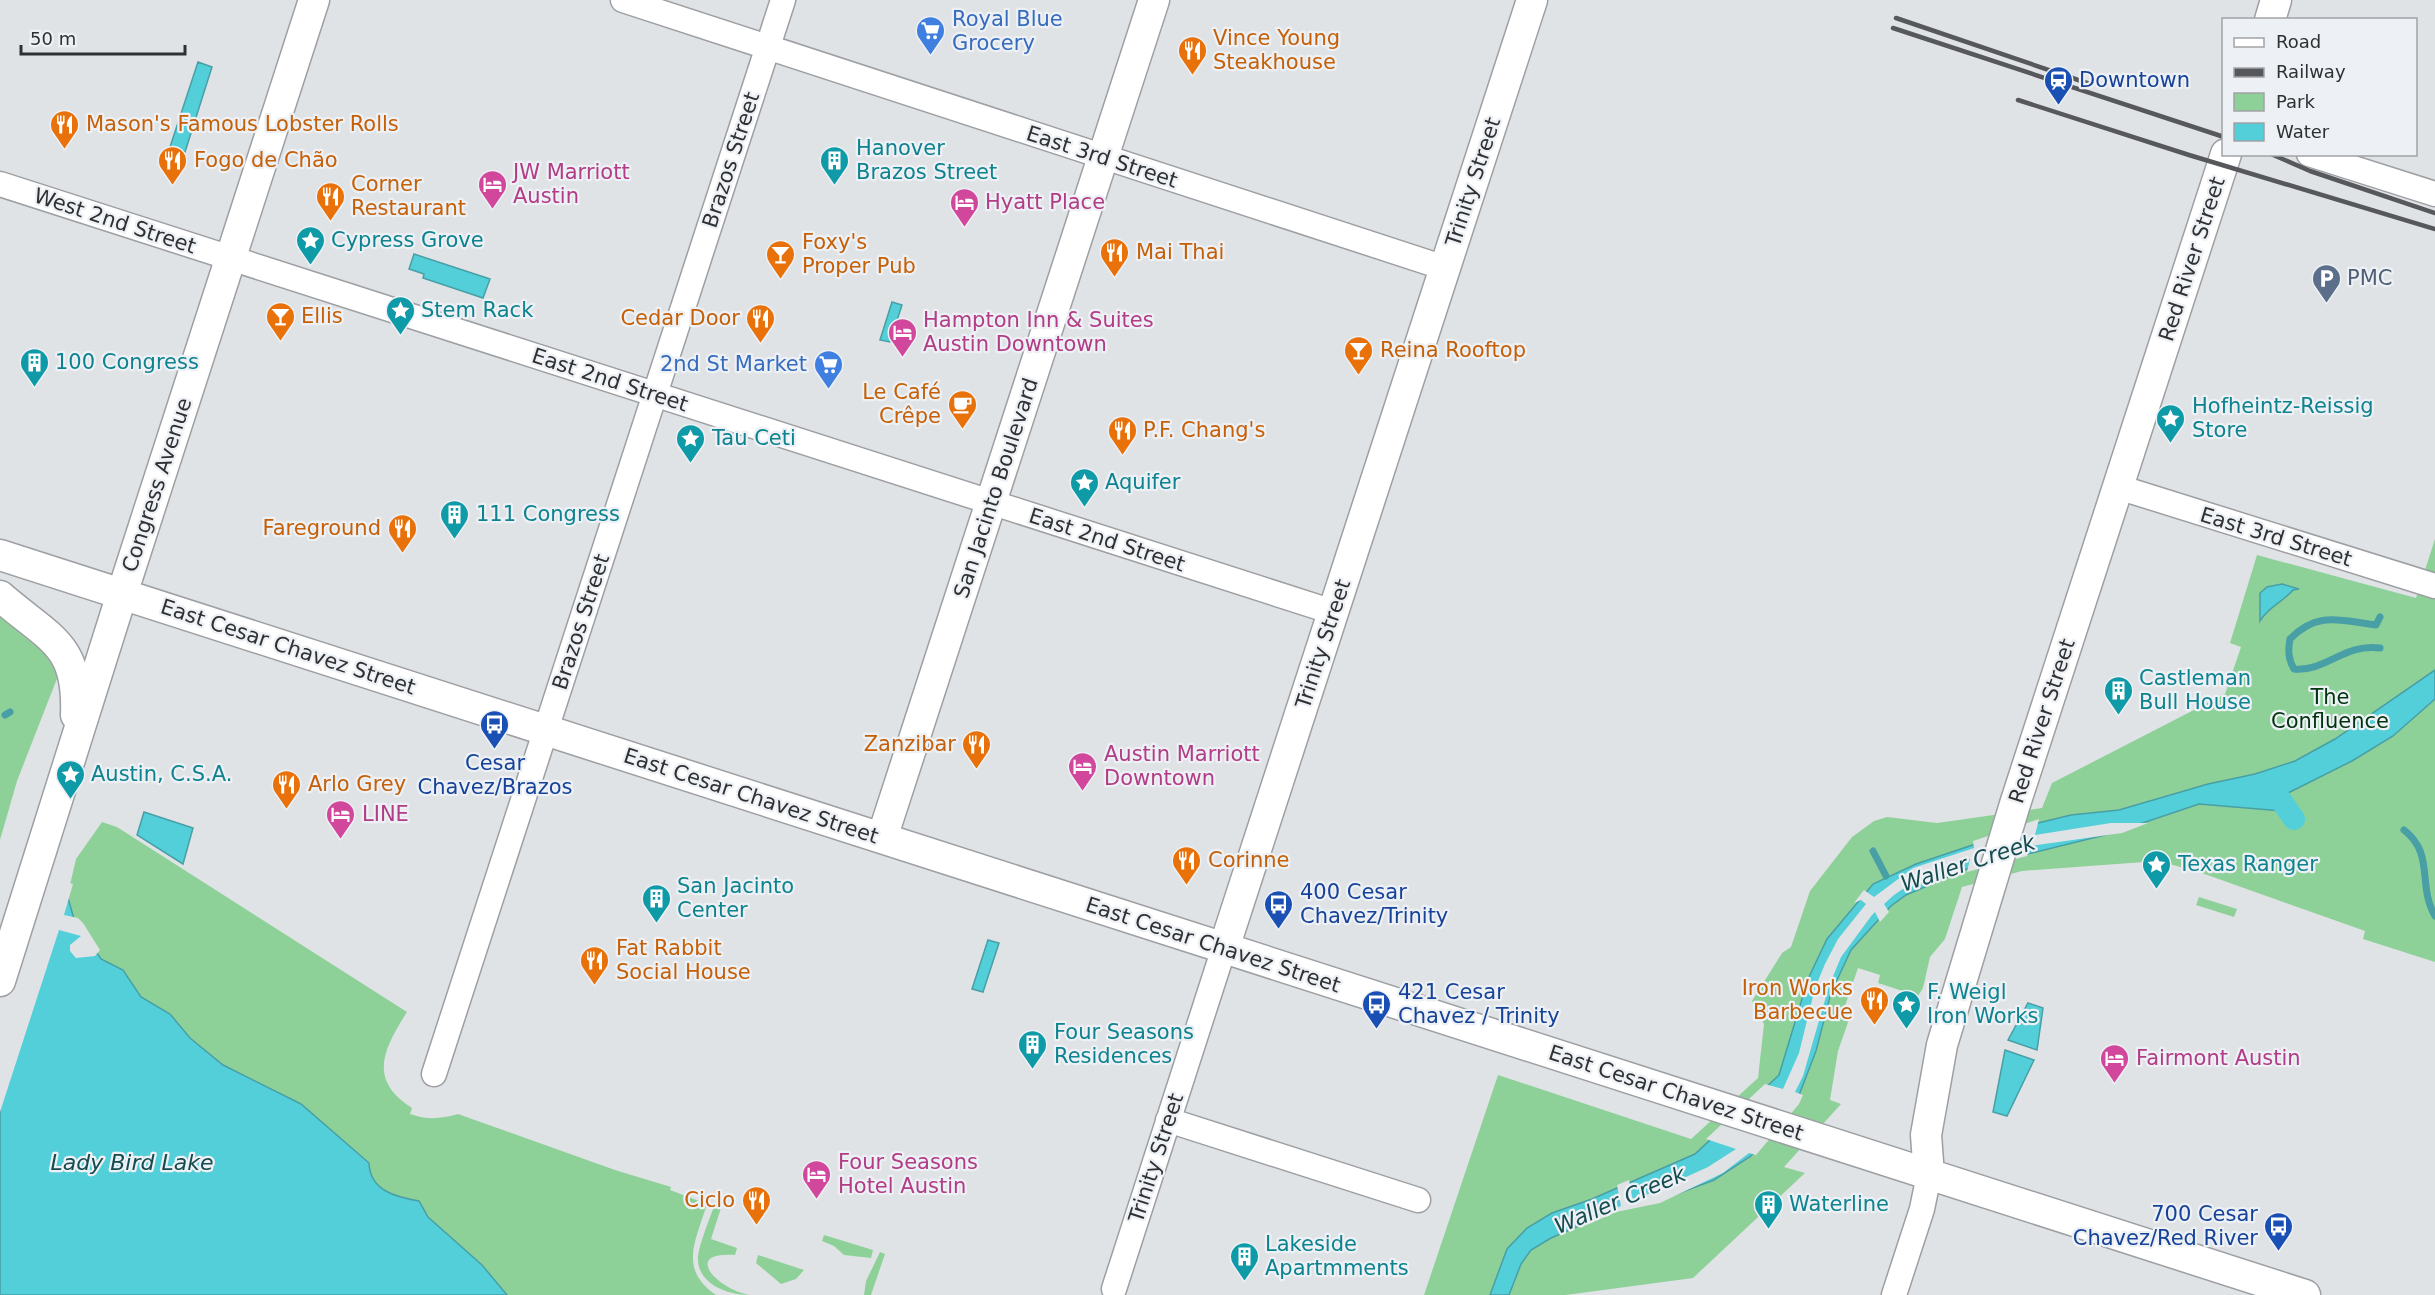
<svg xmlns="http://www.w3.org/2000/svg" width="2435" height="1295" font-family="'DejaVu Sans',sans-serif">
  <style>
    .green { fill: #8ed198 }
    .water { fill: #52cfd8; stroke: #489fa6; stroke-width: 1.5 }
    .pier { fill: #e0e3e6 }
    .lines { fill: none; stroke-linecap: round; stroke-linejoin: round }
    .stream { stroke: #489fa6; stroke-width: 7 }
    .canal { stroke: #52cfd8; stroke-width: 22 }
    .minor-casing { stroke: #9d9fa3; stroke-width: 27 }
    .major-casing { stroke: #9d9fa3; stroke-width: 33 }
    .minor { stroke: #fff; stroke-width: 24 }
    .major { stroke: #fff; stroke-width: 30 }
    .rail { stroke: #57585b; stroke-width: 4.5 }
    .labels { text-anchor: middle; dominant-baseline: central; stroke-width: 4.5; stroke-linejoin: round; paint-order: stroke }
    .shop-label { font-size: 21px; fill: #366cbe; stroke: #edf0f4; text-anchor: start }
    .food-label { font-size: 21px; fill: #c56008; stroke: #edf0f4; text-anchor: start }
    .transit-label { font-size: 21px; fill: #164399; stroke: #edf0f4; text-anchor: start }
    .culture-label { font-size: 21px; fill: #0d838f; stroke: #edf0f4; text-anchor: start }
    .street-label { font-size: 21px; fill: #2f3032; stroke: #edf0f4 }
    .hotel-label { font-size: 21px; fill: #b23c85; stroke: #edf0f4; text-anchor: start }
    .service-label { font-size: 21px; fill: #4e5e75; stroke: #edf0f4; text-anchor: start }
    .park-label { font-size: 21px; fill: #00350f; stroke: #edf0f4 }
    .water-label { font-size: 22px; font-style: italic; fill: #144b4f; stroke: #edf0f4 }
  </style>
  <rect width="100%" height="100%" fill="#e0e3e6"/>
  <path class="green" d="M2435,539V962L2363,939L2365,931L2199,872L2158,861L2022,871L1962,887L1945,939L1930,957L1923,988L1918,996L1878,983L1880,975L1858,968L1845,1006L1853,1008L1838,1051L1830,1100L1841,1104L1784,1167L1805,1173L1693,1278L1566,1295H1424L1498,1075L1691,1139L1758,1078L1764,1024L1752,1001L1782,953L1791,947L1810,891L1852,837L1874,821L1887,817L1937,823L2042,808L2052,783L2225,694L2241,647L2230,643L2257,555L2416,598Z
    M0,613C21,626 55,649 58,676L17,781L0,840Z
    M102,822L117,827L407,1012C384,1049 367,1079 412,1108L410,1114C427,1120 441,1119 458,1114L615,1170L671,1187L670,1190L707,1204C696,1240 678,1269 716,1295H507L482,1265L428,1217L419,1201C396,1197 370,1191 369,1163L301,1104L223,1065L190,1038L170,1014L141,997L123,970L101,959L62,919L76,859Z
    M2199,897L2237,909L2234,917L2196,905Z
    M714,1206L721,1208L711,1239L737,1248L735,1255C681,1251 718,1290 750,1295C730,1295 700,1286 698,1261C697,1248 710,1219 714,1206Z
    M824,1235L873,1250L871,1258L844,1255L834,1246L822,1241Z
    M880,1252L885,1254L871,1295H864L866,1281Z
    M758,1255L804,1270L796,1279L781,1284L756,1263Z"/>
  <path class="water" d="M198,62L212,67L185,152L170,147Z
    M414,254L490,279L483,298L423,278L424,274L409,269Z
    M892,302L902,305L890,342L880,340Z
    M2282,584L2299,589L2293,590C2283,602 2268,607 2260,621V593L2267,587Z
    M2435,670V699L2393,736L2352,761L2288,793L2289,804L2282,811L2199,804L2113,833L1967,869L1906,895L1891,906L1851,950L1831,993L1816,1051L1796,1103L1751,1156L1714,1180L1661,1200L1615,1210L1551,1238L1531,1250L1521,1264L1509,1295H1490L1507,1249L1527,1228L1552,1213L1592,1199L1695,1154L1779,1075L1808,979L1827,939L1873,884L1916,864L2038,823L2071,815L2119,810L2208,784L2255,774L2295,761L2335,739Z
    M144,812L193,828L183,864L137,835Z
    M0,864L68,898L74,919L101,959L123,970L141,997L170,1014L190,1038L223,1065L301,1104L369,1163C370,1191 396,1197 419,1201L428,1217L482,1265L507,1295H0Z
    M988,940L999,943L983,992L972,989Z
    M2028,1003L2043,1008L2037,1050L2008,1040Z
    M2005,1050L2034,1060L2007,1116L1993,1112Z"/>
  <path class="pier" d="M2039,819L2035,835L2111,823H2148L2122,833L2031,846L2027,856L1967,872L1970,859L1948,865L1916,880L1894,895L1884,904L1889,912L1880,922L1875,912L1872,915L1841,957L1829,986L1803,1076L1795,1092L1803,1095L1799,1104L1756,1155L1749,1153L1723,1173L1660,1203L1616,1212L1589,1224L1588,1221L1621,1206L1617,1185L1629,1180L1633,1201L1708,1167L1736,1149L1706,1139L1765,1084L1783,1089L1799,1053L1815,988L1825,964L1838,939L1866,904L1861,900L1854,903L1864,890L1874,897L1913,868L1974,848L1973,841Z
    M0,861L73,884L64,915L78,918L83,923L100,950L95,956L76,958L70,951V945L81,936L59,930L0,1112Z"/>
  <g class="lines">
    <path class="stream" d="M2380,648C2344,643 2326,672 2294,669C2288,659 2288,650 2290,639C2318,610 2342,621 2376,625L2380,617
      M5,715L10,712
      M2404,830C2435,854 2417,885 2435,916
      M1873,851L1886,876"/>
    <path class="canal" d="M2269,783L2294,819"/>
    <defs>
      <path id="minor" d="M623,0L1445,268
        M2309,154L2435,194
        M0,184L1333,612
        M2118,487L2435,586
        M434,1074L783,0
        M1168,1120L1418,1200
        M1114,1289L1224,948
        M1894,1295L1922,1209L1929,1175"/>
      <path id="major" d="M2270,20L2276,0
        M0,555L2305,1295
        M0,596C49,639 79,643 76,715
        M882,838L1154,0
        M1224,948L1532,0
        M0,981L122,594L314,0
        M1929,1175L1926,1135L1942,1045L2015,804L2226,154"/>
    </defs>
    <use href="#minor" class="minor-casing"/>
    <use href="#major" class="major-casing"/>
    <use href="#minor" class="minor"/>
    <use href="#major" class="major"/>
    <path class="rail" d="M1896,18L2087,83
      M1893,28L2224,137
      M2018,100L2189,155L2435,229
      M2271,154L2310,171L2435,213"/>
  </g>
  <defs>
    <symbol id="supermarket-pin" viewBox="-11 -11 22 30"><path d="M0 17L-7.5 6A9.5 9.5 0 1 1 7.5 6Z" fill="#3f7fe0" stroke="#edf0f4"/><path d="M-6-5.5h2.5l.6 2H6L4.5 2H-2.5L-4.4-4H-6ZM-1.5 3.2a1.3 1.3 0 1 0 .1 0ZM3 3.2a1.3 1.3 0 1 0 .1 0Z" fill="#fff"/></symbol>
    <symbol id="restaurant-pin" viewBox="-11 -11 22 30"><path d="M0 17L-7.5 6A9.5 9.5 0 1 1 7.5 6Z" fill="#e8710a" stroke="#edf0f4"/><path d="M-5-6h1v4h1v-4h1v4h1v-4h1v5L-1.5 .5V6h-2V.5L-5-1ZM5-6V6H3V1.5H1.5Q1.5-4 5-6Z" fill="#fff"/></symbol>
    <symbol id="station-pin" viewBox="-11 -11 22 30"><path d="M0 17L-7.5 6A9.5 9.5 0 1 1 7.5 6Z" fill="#1a4fb4" stroke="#edf0f4"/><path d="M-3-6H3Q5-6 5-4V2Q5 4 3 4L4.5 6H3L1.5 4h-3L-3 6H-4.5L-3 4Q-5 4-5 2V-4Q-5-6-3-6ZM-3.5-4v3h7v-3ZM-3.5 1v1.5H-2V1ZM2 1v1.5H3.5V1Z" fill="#fff"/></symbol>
    <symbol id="building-pin" viewBox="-11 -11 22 30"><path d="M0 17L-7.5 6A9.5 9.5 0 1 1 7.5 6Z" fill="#0f9aa8" stroke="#edf0f4"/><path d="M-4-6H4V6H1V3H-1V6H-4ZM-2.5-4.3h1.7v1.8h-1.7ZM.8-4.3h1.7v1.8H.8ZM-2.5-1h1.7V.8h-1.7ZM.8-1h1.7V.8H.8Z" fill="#fff"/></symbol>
    <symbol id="hotel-pin" viewBox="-11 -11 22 30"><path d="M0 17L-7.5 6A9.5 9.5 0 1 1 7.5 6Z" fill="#d1479c" stroke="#edf0f4"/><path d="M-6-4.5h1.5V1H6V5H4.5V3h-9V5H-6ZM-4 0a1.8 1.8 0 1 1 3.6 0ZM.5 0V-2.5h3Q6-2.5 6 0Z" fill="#fff"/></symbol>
    <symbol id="sight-pin" viewBox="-11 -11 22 30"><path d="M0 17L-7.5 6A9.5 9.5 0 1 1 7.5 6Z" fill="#0f9aa8" stroke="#edf0f4"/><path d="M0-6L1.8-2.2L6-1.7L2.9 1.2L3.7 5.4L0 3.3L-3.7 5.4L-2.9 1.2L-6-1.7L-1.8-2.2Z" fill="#fff"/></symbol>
    <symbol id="bar-pin" viewBox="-11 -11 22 30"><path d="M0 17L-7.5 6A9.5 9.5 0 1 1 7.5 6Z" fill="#e8710a" stroke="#edf0f4"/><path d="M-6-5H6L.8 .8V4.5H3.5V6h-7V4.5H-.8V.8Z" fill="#fff"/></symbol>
    <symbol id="parking-pin" viewBox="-11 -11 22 30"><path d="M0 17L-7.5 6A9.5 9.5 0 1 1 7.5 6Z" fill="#5c6f8a" stroke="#edf0f4"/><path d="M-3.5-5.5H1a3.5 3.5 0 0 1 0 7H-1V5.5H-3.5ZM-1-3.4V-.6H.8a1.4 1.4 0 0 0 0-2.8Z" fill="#fff"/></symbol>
    <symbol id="cafe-pin" viewBox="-11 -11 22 30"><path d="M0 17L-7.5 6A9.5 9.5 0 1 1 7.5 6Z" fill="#e8710a" stroke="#edf0f4"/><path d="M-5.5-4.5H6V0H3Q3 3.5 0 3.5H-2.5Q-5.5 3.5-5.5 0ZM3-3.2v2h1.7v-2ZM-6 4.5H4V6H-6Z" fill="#fff"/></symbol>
    <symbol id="bus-pin" viewBox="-11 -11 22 30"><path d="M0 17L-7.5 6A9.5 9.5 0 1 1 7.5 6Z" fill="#1a4fb4" stroke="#edf0f4"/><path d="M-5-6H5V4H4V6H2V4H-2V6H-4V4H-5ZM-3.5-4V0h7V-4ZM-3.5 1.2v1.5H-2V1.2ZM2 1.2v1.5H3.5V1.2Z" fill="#fff"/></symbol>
  </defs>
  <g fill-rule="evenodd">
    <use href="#supermarket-pin" x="914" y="14" width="33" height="45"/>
    <use href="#restaurant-pin" x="1176" y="34" width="33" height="45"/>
    <use href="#station-pin" x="2042" y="64" width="33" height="45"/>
    <use href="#restaurant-pin" x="48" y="108" width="33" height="45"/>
    <use href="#restaurant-pin" x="156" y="144" width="33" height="45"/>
    <use href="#building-pin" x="818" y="144" width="33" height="45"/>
    <use href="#hotel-pin" x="476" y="168" width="33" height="45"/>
    <use href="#restaurant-pin" x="314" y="180" width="33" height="45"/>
    <use href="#hotel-pin" x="948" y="186" width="33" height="45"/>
    <use href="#sight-pin" x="294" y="224" width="33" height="45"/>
    <use href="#restaurant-pin" x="1098" y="236" width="33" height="45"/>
    <use href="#bar-pin" x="764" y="238" width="33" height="45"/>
    <use href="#parking-pin" x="2310" y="262" width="33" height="45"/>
    <use href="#sight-pin" x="384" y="294" width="33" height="45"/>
    <use href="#bar-pin" x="264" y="300" width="33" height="45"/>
    <use href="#restaurant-pin" x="744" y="302" width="33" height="45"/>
    <use href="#hotel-pin" x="886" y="316" width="33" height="45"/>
    <use href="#bar-pin" x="1342" y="334" width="33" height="45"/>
    <use href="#building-pin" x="18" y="346" width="33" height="45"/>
    <use href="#supermarket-pin" x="812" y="348" width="33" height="45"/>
    <use href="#cafe-pin" x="946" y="388" width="33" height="45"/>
    <use href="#sight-pin" x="2154" y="402" width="33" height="45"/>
    <use href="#restaurant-pin" x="1106" y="414" width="33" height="45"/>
    <use href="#sight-pin" x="674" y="422" width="33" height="45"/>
    <use href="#sight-pin" x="1068" y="466" width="33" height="45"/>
    <use href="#building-pin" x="438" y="498" width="33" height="45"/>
    <use href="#restaurant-pin" x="386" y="512" width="33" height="45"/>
    <use href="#building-pin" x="2102" y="674" width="33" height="45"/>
    <use href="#bus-pin" x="478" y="708" width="33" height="45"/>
    <use href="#restaurant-pin" x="960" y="728" width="33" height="45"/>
    <use href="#hotel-pin" x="1066" y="750" width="33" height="45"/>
    <use href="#sight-pin" x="54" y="758" width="33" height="45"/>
    <use href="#restaurant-pin" x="270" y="768" width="33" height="45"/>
    <use href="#hotel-pin" x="324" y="798" width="33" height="45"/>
    <use href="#restaurant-pin" x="1170" y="844" width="33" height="45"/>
    <use href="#sight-pin" x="2140" y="848" width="33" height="45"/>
    <use href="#building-pin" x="640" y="882" width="33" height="45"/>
    <use href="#bus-pin" x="1262" y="888" width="33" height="45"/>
    <use href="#restaurant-pin" x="578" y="944" width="33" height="45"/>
    <use href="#restaurant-pin" x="1858" y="984" width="33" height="45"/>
    <use href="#bus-pin" x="1360" y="988" width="33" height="45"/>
    <use href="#sight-pin" x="1890" y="988" width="33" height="45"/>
    <use href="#building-pin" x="1016" y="1028" width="33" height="45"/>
    <use href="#hotel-pin" x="2098" y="1042" width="33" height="45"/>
    <use href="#hotel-pin" x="800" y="1158" width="33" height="45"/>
    <use href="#restaurant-pin" x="740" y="1184" width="33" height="45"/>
    <use href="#building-pin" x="1752" y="1188" width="33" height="45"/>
    <use href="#bus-pin" x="2262" y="1210" width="33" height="45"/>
    <use href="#building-pin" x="1228" y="1240" width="33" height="45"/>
  </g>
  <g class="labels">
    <g class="shop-label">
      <text x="952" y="19">Royal Blue<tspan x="952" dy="24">Grocery</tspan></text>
      <text x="807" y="364" text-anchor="end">2nd St Market</text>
    </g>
    <g class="food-label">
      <text x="1213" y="38">Vince Young<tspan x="1213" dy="24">Steakhouse</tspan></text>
      <text x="86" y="124">Mason's Famous Lobster Rolls</text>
      <text x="194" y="160">Fogo de Chão</text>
      <text x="351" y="184">Corner<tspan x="351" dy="24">Restaurant</tspan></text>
      <text x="802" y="242">Foxy's<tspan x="802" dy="24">Proper Pub</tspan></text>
      <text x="1136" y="252">Mai Thai</text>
      <text x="301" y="316">Ellis</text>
      <text x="740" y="318" text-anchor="end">Cedar Door</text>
      <text x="1380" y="350">Reina Rooftop</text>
      <text x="941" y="392" text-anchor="end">Le Café<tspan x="941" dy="24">Crêpe</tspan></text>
      <text x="1143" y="430">P.F. Chang's</text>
      <text x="381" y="528" text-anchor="end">Fareground</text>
      <text x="956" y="744" text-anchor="end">Zanzibar</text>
      <text x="308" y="784">Arlo Grey</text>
      <text x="1208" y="860">Corinne</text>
      <text x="616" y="948">Fat Rabbit<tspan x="616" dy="24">Social House</tspan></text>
      <text x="1853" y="988" text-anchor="end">Iron Works<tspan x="1853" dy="24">Barbecue</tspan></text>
      <text x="735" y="1200" text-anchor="end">Ciclo</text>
    </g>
    <g class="transit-label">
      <text x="2079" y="80">Downtown</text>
      <text x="495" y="763" text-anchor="middle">Cesar<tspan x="495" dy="24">Chavez/Brazos</tspan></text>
      <text x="1300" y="892">400 Cesar<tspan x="1300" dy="24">Chavez/Trinity</tspan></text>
      <text x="1398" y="992">421 Cesar<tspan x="1398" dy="24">Chavez / Trinity</tspan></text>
      <text x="2258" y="1214" text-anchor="end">700 Cesar<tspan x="2258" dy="24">Chavez/Red River</tspan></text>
    </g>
    <g class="culture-label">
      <text x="856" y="148">Hanover<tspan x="856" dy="24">Brazos Street</tspan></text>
      <text x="331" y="240">Cypress Grove</text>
      <text x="421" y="310">Stem Rack</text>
      <text x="55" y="362">100 Congress</text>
      <text x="2192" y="406">Hofheintz-Reissig<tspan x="2192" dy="24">Store</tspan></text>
      <text x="712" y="438">Tau Ceti</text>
      <text x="1105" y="482">Aquifer</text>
      <text x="476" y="514">111 Congress</text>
      <text x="2139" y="678">Castleman<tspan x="2139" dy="24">Bull House</tspan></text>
      <text x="91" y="774">Austin, C.S.A.</text>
      <text x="2178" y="864">Texas Ranger</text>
      <text x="677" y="886">San Jacinto<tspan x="677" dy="24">Center</tspan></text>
      <text x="1927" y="992">F. Weigl<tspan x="1927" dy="24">Iron Works</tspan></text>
      <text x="1054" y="1032">Four Seasons<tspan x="1054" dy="24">Residences</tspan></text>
      <text x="1789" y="1204">Waterline</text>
      <text x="1265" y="1244">Lakeside<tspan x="1265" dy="24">Apartmments</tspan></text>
    </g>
    <g class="street-label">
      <text transform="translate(1102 157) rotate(18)">East 3rd Street</text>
      <text transform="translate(731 160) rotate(-72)">Brazos Street</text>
      <text transform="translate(1473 182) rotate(-72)">Trinity Street</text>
      <text transform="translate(115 221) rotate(18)">West 2nd Street</text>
      <text transform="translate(2192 259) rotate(-72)">Red River Street</text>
      <text transform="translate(610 380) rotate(18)">East 2nd Street</text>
      <text transform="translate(157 485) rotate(-72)">Congress Avenue</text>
      <text transform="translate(996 488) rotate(-72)">San Jacinto Boulevard</text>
      <text transform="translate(2276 537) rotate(17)">East 3rd Street</text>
      <text transform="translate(1107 540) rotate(18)">East 2nd Street</text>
      <text transform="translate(581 622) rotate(-72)">Brazos Street</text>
      <text transform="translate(1323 644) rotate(-72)">Trinity Street</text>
      <text transform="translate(288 647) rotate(18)">East Cesar Chavez Street</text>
      <text transform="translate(2042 721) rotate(-72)">Red River Street</text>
      <text transform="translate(751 796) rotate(18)">East Cesar Chavez Street</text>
      <text transform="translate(1213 945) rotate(18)">East Cesar Chavez Street</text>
      <text transform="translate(1676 1093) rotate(18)">East Cesar Chavez Street</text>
      <text transform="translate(1156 1158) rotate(-72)">Trinity Street</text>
    </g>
    <g class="hotel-label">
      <text x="513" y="172">JW Marriott<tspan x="513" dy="24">Austin</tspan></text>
      <text x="985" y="202">Hyatt Place</text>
      <text x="923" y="320">Hampton Inn &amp; Suites<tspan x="923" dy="24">Austin Downtown</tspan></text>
      <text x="1104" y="754">Austin Marriott<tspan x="1104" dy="24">Downtown</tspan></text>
      <text x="362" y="814">LINE</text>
      <text x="2136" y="1058">Fairmont Austin</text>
      <text x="838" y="1162">Four Seasons<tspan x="838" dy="24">Hotel Austin</tspan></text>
    </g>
    <g class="service-label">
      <text x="2347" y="278">PMC</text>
    </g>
    <g class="park-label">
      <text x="2330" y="697">The<tspan x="2330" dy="24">Confluence</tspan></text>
    </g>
    <g class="water-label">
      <text transform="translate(1968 863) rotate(-18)">Waller Creek</text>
      <text x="132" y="1162">Lady Bird Lake</text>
      <text transform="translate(1620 1200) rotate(-23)">Waller Creek</text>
    </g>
  </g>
  <rect x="2222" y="18" width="195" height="138" fill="#edf0f4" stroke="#a1a3a6" stroke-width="1.5"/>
  <rect x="2234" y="38" width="30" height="9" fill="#ffffff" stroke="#a1a3a6" stroke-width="1.5"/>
  <text x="2276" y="48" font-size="18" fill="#2f3032">Road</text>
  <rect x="2234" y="68" width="30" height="9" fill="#57585b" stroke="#a1a3a6" stroke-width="1.5"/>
  <text x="2276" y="78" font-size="18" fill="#2f3032">Railway</text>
  <rect x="2234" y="93" width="30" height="18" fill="#8ed198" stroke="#a1a3a6" stroke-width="1.5"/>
  <text x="2276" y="108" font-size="18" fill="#2f3032">Park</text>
  <rect x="2234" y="123" width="30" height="18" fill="#52cfd8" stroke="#a1a3a6" stroke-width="1.5"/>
  <text x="2276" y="138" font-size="18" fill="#2f3032">Water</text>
  <path d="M21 45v9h164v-9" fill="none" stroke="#2f3032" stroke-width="3"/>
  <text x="30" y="45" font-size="18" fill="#2f3032" stroke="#edf0f4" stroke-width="4.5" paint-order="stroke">50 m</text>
</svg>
